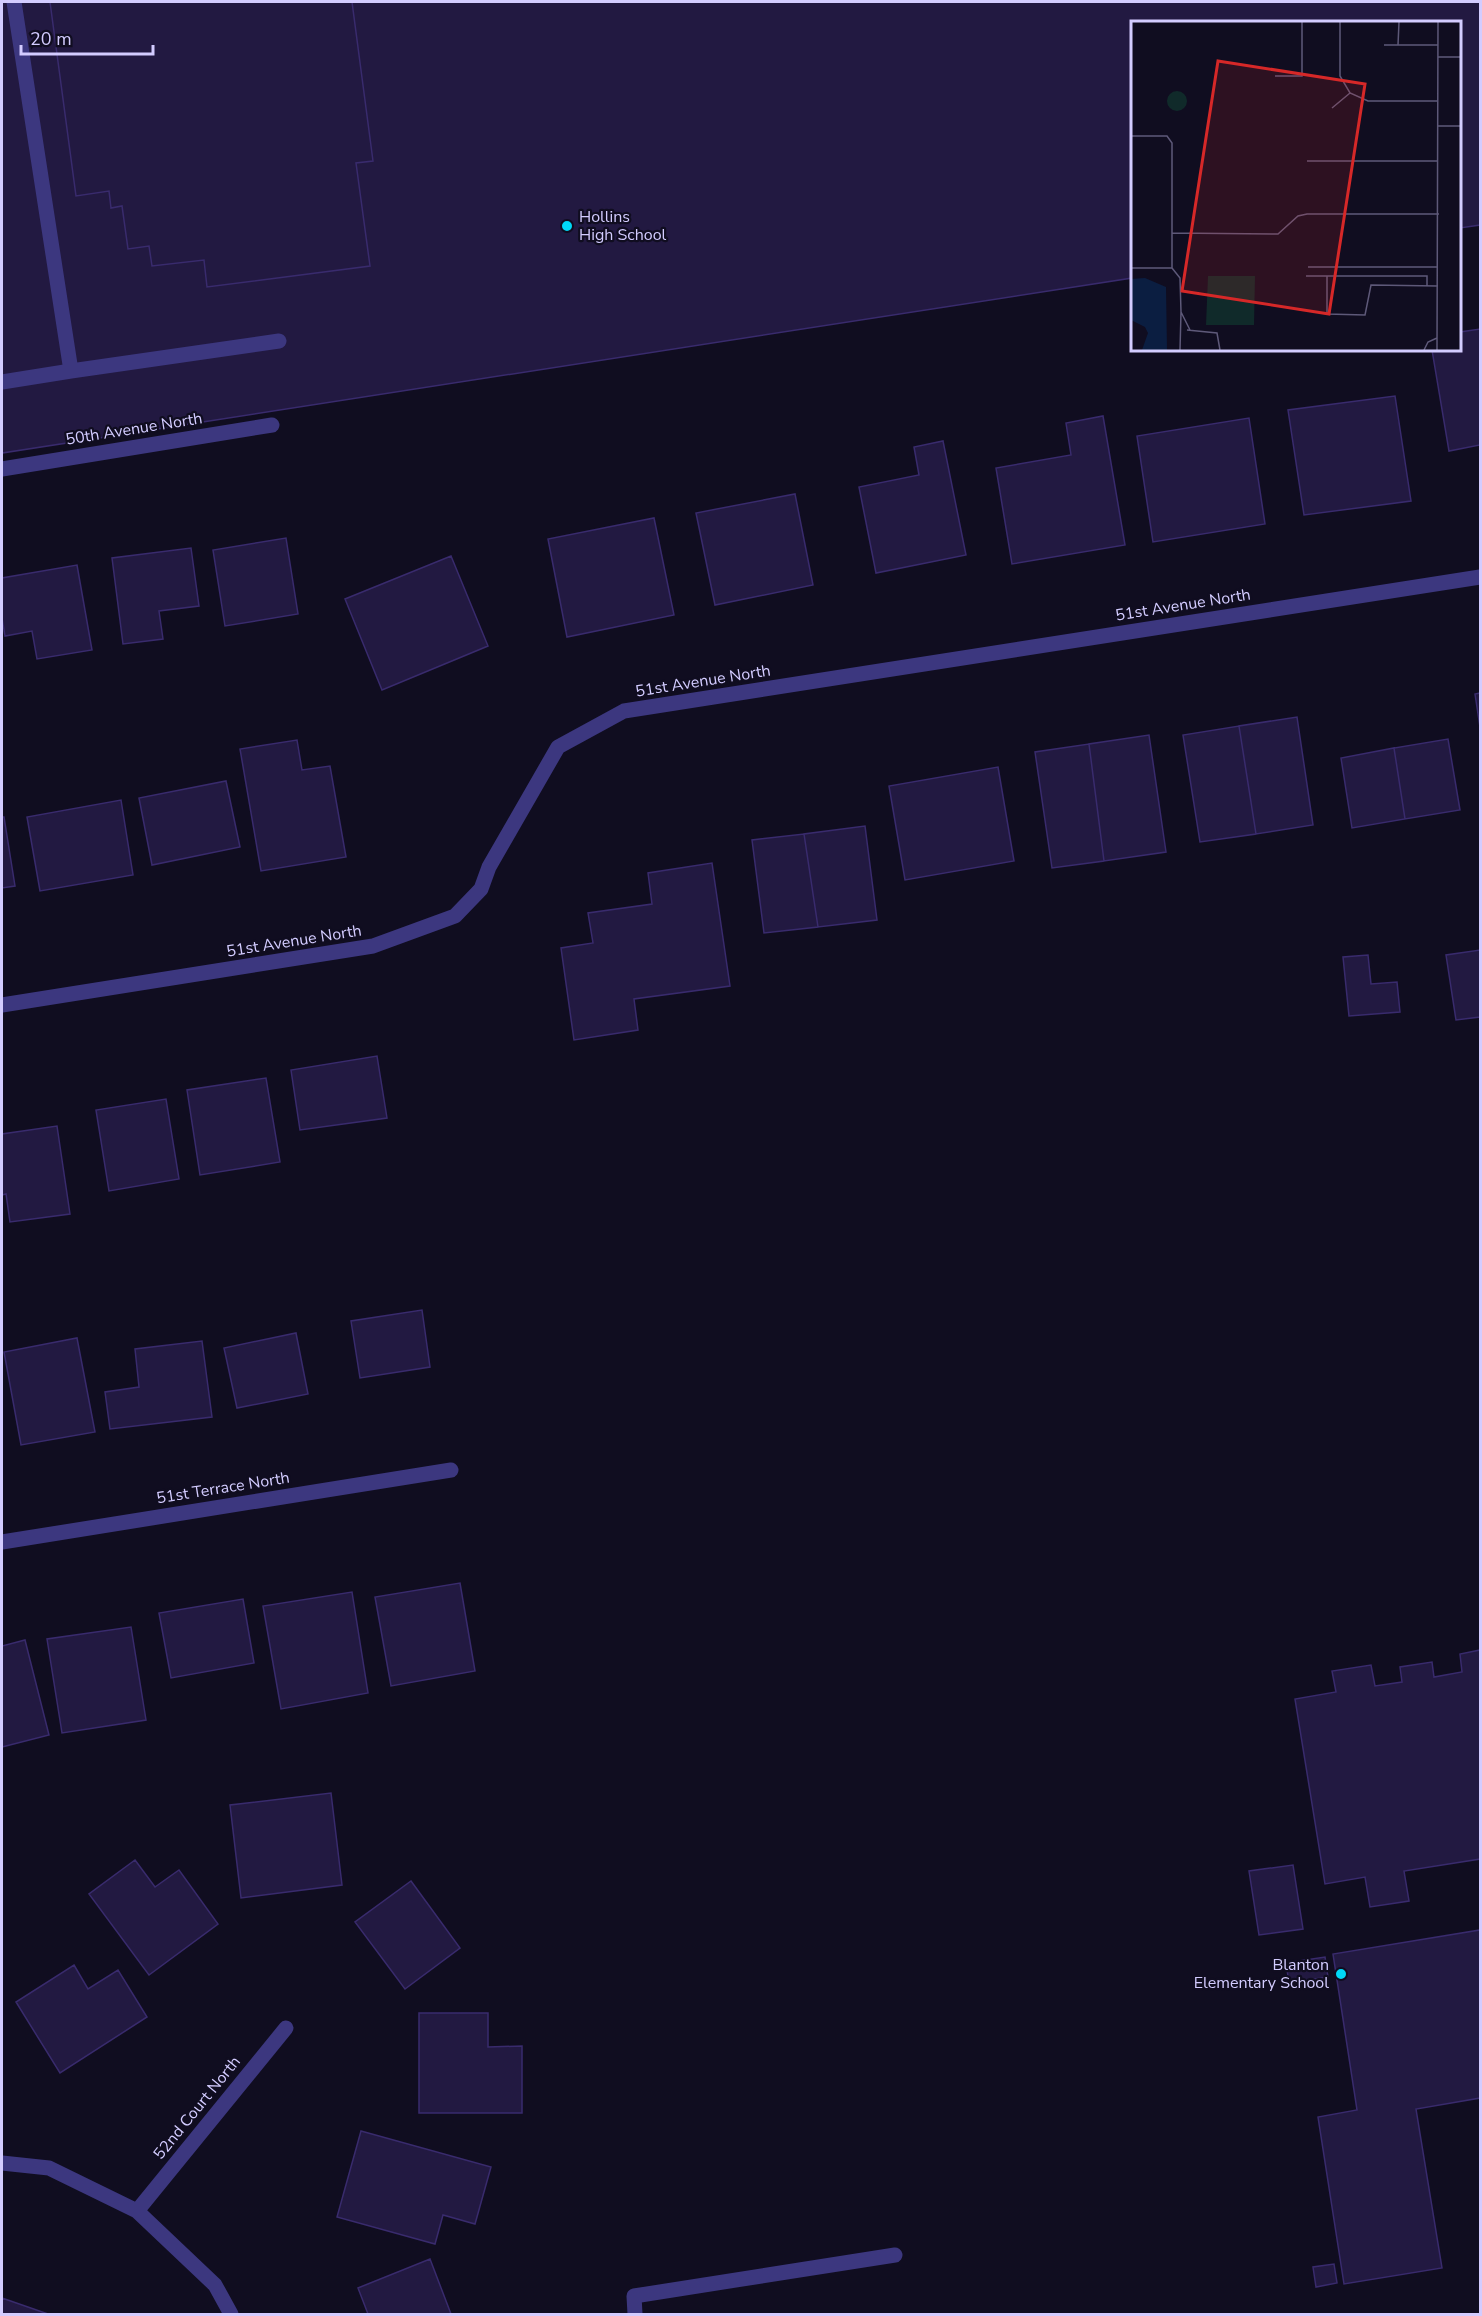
<svg xmlns="http://www.w3.org/2000/svg" width="1482" height="2316" font-family="'Nunito Sans',sans-serif">
  <style>
    .building { fill: #221941; stroke: #392b6d; stroke-width: 1.5 }
    .lines { fill: none; stroke-linecap: round; stroke-linejoin: round }
    .lane { stroke: #3c377f; stroke-width: 15 }
    .street { stroke: #3c377f; stroke-width: 15 }
    .poi-dot { fill: #00d8f7; stroke: #100d20; stroke-width: 2 }
    .labels { text-anchor: middle; dominant-baseline: central; stroke-width: 4.5; stroke-linejoin: round; paint-order: stroke }
    .poi-label { font-size: 16px; fill: #d3ccff; stroke: #100d20; text-anchor: start }
    .street-label { font-size: 16px; fill: #d3ccff; stroke: #100d20 }
    .inset-road { fill: none; stroke: #5e5979; stroke-width: 1.5 }
    .view { fill: #d62828; fill-opacity: 0.15; stroke: #d62828; stroke-width: 3 }
    .inset-edge { fill: none; stroke: #d3ccff; stroke-width: 3 }
  </style>
  <rect width="100%" height="100%" fill="#100d20"/>
  <path class="building" d="M2,2H1480V225L1460,228V22H1132V278L2,453Z
    M50,2H352L373,161L356,163L370,266L207,287L204,260L152,266L149,246L128,249L122,206L111,208L109,191L76,196Z
    M1480,329V445L1449,451L1432,350H1460V332Z
    M1395,396L1411,501L1304,515L1288,410Z
    M1103,416L1125,545L1012,564L996,468L1071,455L1066,423Z
    M1249,418L1265,524L1153,542L1137,436Z
    M943,441L966,555L876,573L859,487L919,475L914,447Z
    M795,494L813,585L715,605L696,513Z
    M654,518L674,615L567,637L548,539Z
    M286,538L298,614L225,626L213,550Z
    M191,548L199,606L159,611L163,639L123,644L112,558Z
    M451,556L488,646L382,690L345,599Z
    M77,565L92,650L37,659L32,631L5,636L2,618V578Z
    M1480,693V727L1475,694Z
    M1297,717L1313,825L1256,834L1239,726Z
    M1239,726L1256,834L1200,842L1183,735Z
    M1149,735L1166,852L1104,861L1089,744Z
    M1448,739L1460,810L1405,819L1394,748Z
    M297,740L302,770L330,766L346,857L261,871L240,749Z
    M1089,744L1104,861L1052,868L1035,752Z
    M1394,748L1405,819L1352,828L1341,758Z
    M998,767L1014,861L905,880L889,786Z
    M226,781L240,847L152,865L139,798Z
    M121,800L133,875L40,891L27,817Z
    M2,817H4L15,886L2,888Z
    M865,826L877,920L818,927L804,834Z
    M804,834L818,927L764,933L752,840Z
    M712,863L730,986L634,999L638,1030L574,1040L561,948L593,943L588,913L652,904L648,873Z
    M1480,950V1017L1456,1020L1446,955Z
    M1368,955L1371,984L1397,982L1400,1012L1349,1016L1343,957Z
    M377,1056L387,1118L300,1130L291,1070Z
    M266,1078L280,1162L200,1175L187,1090Z
    M166,1099L179,1179L109,1191L96,1110Z
    M57,1126L70,1214L10,1222L6,1194L2,1195V1134Z
    M422,1310L430,1367L360,1378L351,1321Z
    M296,1333L308,1394L237,1408L224,1348Z
    M77,1338L95,1432L21,1445L4,1352Z
    M202,1341L212,1417L110,1429L105,1392L139,1387L135,1349Z
    M460,1583L475,1671L391,1686L375,1597Z
    M352,1592L368,1693L281,1709L263,1606Z
    M243,1599L254,1663L171,1678L159,1613Z
    M131,1627L146,1720L62,1733L47,1639Z
    M25,1640L49,1735L2,1747V1646Z
    M1480,1650V1859L1404,1871L1409,1901L1370,1907L1365,1877L1325,1884L1295,1699L1336,1692L1332,1671L1371,1665L1375,1686L1402,1682L1400,1667L1432,1662L1434,1677L1462,1672L1460,1654Z
    M331,1793L342,1885L241,1898L230,1805Z
    M135,1860L155,1887L179,1870L218,1924L149,1975L89,1894Z
    M1293,1865L1303,1929L1259,1935L1249,1871Z
    M411,1881L460,1948L405,1989L355,1922Z
    M1480,1930V2098L1416,2109L1442,2268L1344,2284L1318,2117L1357,2110L1333,1954Z
    M1325,1957L1328,1977L1289,1983L1286,1963Z
    M74,1965L88,1989L118,1970L147,2017L60,2073L16,2002Z
    M419,2013H488V2047L522,2046V2113H419Z
    M361,2131L491,2167L475,2224L443,2215L435,2244L337,2217Z
    M430,2259L451,2314H368L358,2288Z
    M1334,2264L1337,2283L1316,2287L1313,2267Z
    M2,2298L48,2314H2Z"/>
  <g class="lines">
    <path class="lane" d="M71,371L279,341
      M2,382L71,371L14,2
      M635,2314L634,2296L895,2255"/>
    <path class="street" d="M2,469L272,425
      M2,1005L373,946L455,916L481,889L489,867L558,747L624,711L1480,577
      M2,1542L451,1470
      M2,2163L49,2168L137,2211L215,2285L231,2314
      M137,2211L286,2028"/>
  </g>
  <g class="poi-dot">
    <circle cx="567" cy="226" r="6"/>
    <circle cx="1341" cy="1974" r="6"/>
  </g>
  <g class="labels">
    <g class="poi-label">
      <text x="579" y="217">Hollins<tspan x="579" dy="18">High School</tspan></text>
      <text x="1329" y="1965" text-anchor="end">Blanton<tspan x="1329" dy="18">Elementary School</tspan></text>
    </g>
    <g class="street-label">
      <text transform="translate(134 429) rotate(-9)">50th Avenue North</text>
      <text transform="translate(1183 605) rotate(-9)">51st Avenue North</text>
      <text transform="translate(703 681) rotate(-9)">51st Avenue North</text>
      <text transform="translate(294 941) rotate(-9)">51st Avenue North</text>
      <text transform="translate(223 1488) rotate(-9)">51st Terrace North</text>
      <text transform="translate(197 2108) rotate(-51)">52nd Court North</text>
    </g>
  </g>
  <g transform="translate(1131 21)">
    <rect width="330" height="330" fill="#100d20"/>
    <path d="M36 80a10 10 0 1 1 20 0a10 10 0 1 1-20 0ZM77,255H124L123,304H75Z" fill="#102a2a"/>
    <path d="M14,257L35,266L36,329H11L17,312L14,306L0,299V258Z" fill="#0b1e41"/>
    <path class="inset-road" d="M209,1V55L219,72L237,80H306M253,24H307M267,24L268,1M307,36H330M144,55H171V1M201,87L219,72M307,105H330M0,115H36L41,122V247M176,140H307M41,212L147,213L167,195L176,193H308M177,246H307M0,247H41M41,247L49,257L50,291M175,255H196M296,265V255H196V293L234,294L240,264L307,265M56,309L86,312L89,329M49,329L50,291L59,309M293,329L297,321L306,317M306,329L307,1"/>
    <path class="view" d="M87,40L234,63L198,293L51,270Z"/>
    <rect width="330" height="330" class="inset-edge"/>
  </g>
  <rect width="1482" height="2316" fill="none" stroke="#d3ccff" stroke-width="6"/>
  <path d="M21 45v9h132v-9" fill="none" stroke="#d3ccff" stroke-width="3"/>
  <text x="30" y="45" font-size="18" fill="#d3ccff" stroke="#100d20" stroke-width="4.5" paint-order="stroke">20 m</text>
</svg>
